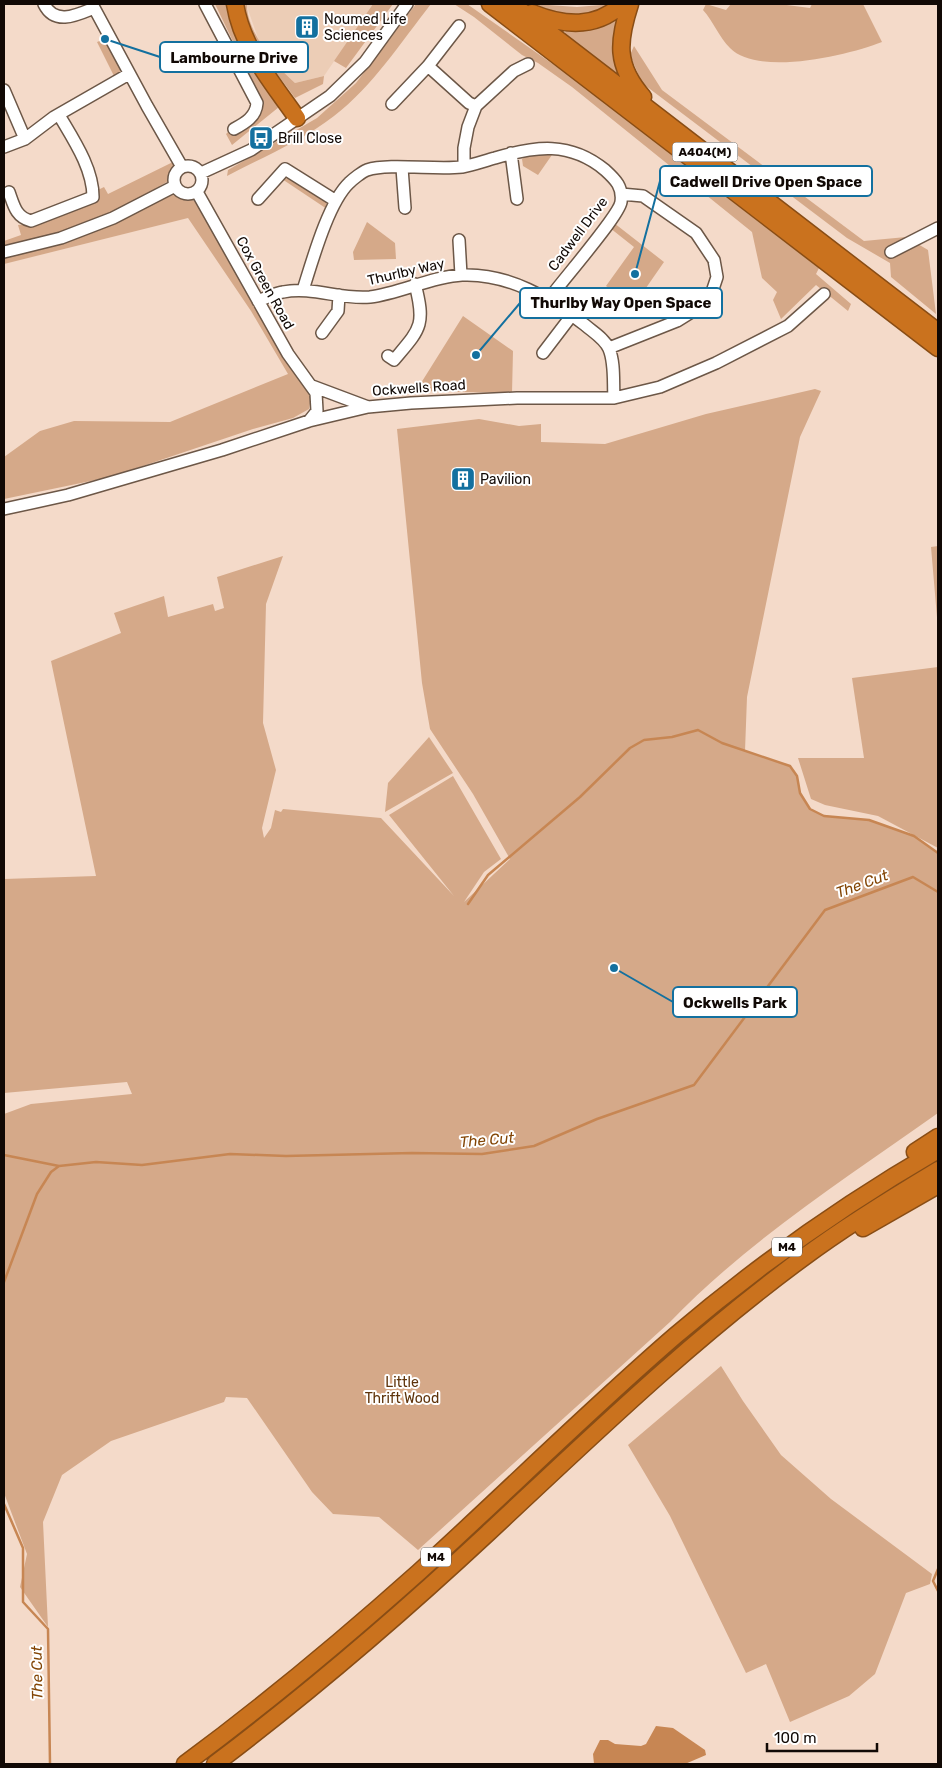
<svg xmlns="http://www.w3.org/2000/svg" width="942" height="1768" font-family="Rubik,sans-serif">
  <style>
    .built { fill: #eccdb6 }
    .green { fill: #d5a989 }
    .water { fill: #c78653 }
    .lines { fill: none; stroke-linecap: round; stroke-linejoin: round }
    .stream { stroke: #c78653; stroke-width: 2.5 }
    .minor-casing { stroke: #6c5747; stroke-width: 14 }
    .highway-casing { stroke: #894d15; stroke-width: 19 }
    .minor { stroke: #fff; stroke-width: 11 }
    .highway { stroke: #ca721e; stroke-width: 16 }
    .labels { text-anchor: middle; dominant-baseline: central; stroke-width: 4; stroke-linejoin: round; paint-order: stroke }
    .shield { fill: #fff; stroke: #585350; stroke-width: 1 }
    .shield-label { font-size: 12px; font-weight: bold; fill: #110905 }
    .poi-label { font-size: 14px; fill: #110905; stroke: #fff; text-anchor: start }
    .street-label { font-size: 14px; fill: #110905; stroke: #fff }
    .park-label { font-size: 14px; fill: #5e330a; stroke: #fff }
    .water-label { font-size: 15px; font-style: italic; fill: #834505; stroke: #fff }
    .leader { fill: none; stroke: #13709f; stroke-width: 2 }
    .callout-dot { fill: #13709f; stroke: #fff; stroke-width: 2 }
    .callout { fill: #fff; stroke: #13709f; stroke-width: 2 }
    .callout-label { font-size: 15px; text-anchor: middle; font-weight: bold; fill: #110905 }
  </style>
  <rect width="100%" height="100%" fill="#f4dac9"/>
  <path class="built" d="M246,4H373L324,76L295,83L283,72L259,41Z"/>
  <path class="green" d="M215,4H226L229,20L279,107L232,145L226,134L229,131L235,135L255,120L263,108L261,100Z
    M242,4H247C246,31 276,66 295,83L324,76L323,84L295,98L254,43Z
    M373,4H393L346,68L334,61Z
    M416,4H431C401,42 373,86 334,116C302,141 263,157 227,176L228,170L317,118L356,83Z
    M454,4H467L567,74L819,268L816,274L851,304L848,311L816,285L781,319L773,300L777,292L762,278L752,232L572,87L538,63L522,55L474,17Z
    M534,4L577,7L613,4L586,16H566Z
    M706,4L726,10L731,4H779L810,8L812,4H863L882,42C849,55 758,77 730,48C719,37 713,21 703,10Z
    M618,13L628,83L564,34L568,28Z
    M107,38L122,65L119,75L115,78L97,42Z
    M634,46L662,90L864,241L906,237L928,250L936,314L891,277L890,263L847,238L642,83L630,55Z
    M535,152H554L538,175L523,166L522,159Z
    M175,161L174,170L170,180L111,215L60,234L4,248V241L21,235L18,225L29,224L104,187L108,194Z
    M291,178L326,200L327,209L282,179Z
    M172,195L184,197L199,203L311,398L309,409L293,418L253,429L110,477L4,499V457L40,431L74,421L170,422L288,374L251,311L188,218L4,264V256L117,222Z
    M367,222L395,243L396,259L354,260L353,252Z
    M614,223L664,262L639,298L620,302L614,298L617,294L606,286L634,247L610,228Z
    M463,316L513,351L512,393L416,391Z
    M815,389L821,391L800,437L747,697L745,751L790,766L797,776L800,793L810,809L824,816L869,820L914,836L938,853V1113C846,1178 749,1240 670,1322L418,1550L379,1517L333,1514L312,1492L247,1398L226,1397L224,1402L111,1441L62,1475L43,1522L48,1627L20,1587L27,1554L4,1493V1114L31,1104L132,1094L127,1082L4,1093V879L96,876L51,661L121,633L114,613L164,596L168,617L213,604L215,611L224,608L217,577L283,556L266,604L263,723L276,770L262,828L264,838L271,828L275,810L281,812L283,809L381,818L454,896L389,815L453,776L501,859L484,872L464,902L510,859L473,794L430,729L422,683L397,429L479,419L519,426L541,424V442L605,444L706,414Z
    M938,546V629L931,547Z
    M938,667V848L878,816L825,805L811,799L798,758H864L852,678Z
    M429,737L453,773L385,812L388,783Z
    M721,1366L743,1401L781,1455L831,1499L932,1574L930,1584L906,1593L875,1674L849,1696L790,1722L766,1664L746,1673L670,1516L628,1445Z"/>
  <path class="water" d="M656,1726L673,1728L705,1750L706,1755L685,1764H594L593,1754L600,1740H608L615,1744L641,1746L646,1744Z"/>
  <g class="lines">
    <path class="stream" d="M468,904L488,875L580,797L630,748L644,740L672,737L698,730L722,743L790,766L797,776L800,793L810,809L824,816L869,820L914,836L938,853
      M4,1155L59,1166
      M4,1282L37,1194L51,1172L59,1166L96,1162L142,1165L230,1154L286,1156L412,1153L482,1154L534,1146L597,1119L694,1085L825,910L913,877L938,892
      M4,1504L23,1548V1602L48,1629L50,1764
      M938,1569L933,1581L938,1591"/>
    <defs>
      <path id="minor" d="M44,4C55,26 77,15 94,8
        M92,4L147,106L182,167
        M205,4L257,103C256,117 245,123 234,129
        M428,66L469,103L476,106
        M4,90L25,139
        M392,104L428,66L459,26
        M4,147L25,139L54,117L129,74
        M511,153L517,199
        M174 180a14 14 0 1 1 28 0a14 14 0 1 1-28 0Z
        M464,166V148L468,127L476,106L514,71L528,64
        M402,168L405,208
        M201,173L251,150L330,96L365,62L407,4
        M9,192C14,206 16,217 31,221L93,197C93,168 73,139 59,115
        M197,192L288,354L316,393L317,411L309,421
        M258,199L285,169L336,201
        M459,240L461,275
        M4,252L61,238L113,218L175,186
        M891,252L938,228
        M303,290C312,262 328,203 349,183C353,179 362,172 367,170C389,163 435,170 462,167C473,165 484,161 495,158C535,146 570,141 605,170C616,180 623,187 621,202C619,216 561,282 549,299
        M258,301C266,298 275,293 283,292C312,286 341,300 370,297C401,293 430,277 462,275C509,273 549,298 585,325C593,332 605,339 609,349C615,363 613,382 614,398
        M322,333L338,311L339,295
        M609,348L677,321L709,301L717,277L714,260L696,233L643,196L621,194
        M543,353L572,315
        M388,356L394,360C420,329 426,326 415,284
        M312,386L368,407
        M4,509L68,495L222,450L309,421L368,407L411,403L517,398H614L660,387L716,363L788,326L824,294"/>
      <path id="highway" d="M235,4C242,48 272,82 297,118
        M490,4L938,348
        M512,4L938,332
        M630,4C618,41 615,65 643,97
        M532,13C564,26 596,29 622,4
        M915,1152L938,1137
        M863,1228L938,1185
        M185,1764C266,1704 344,1639 419,1572C505,1494 587,1412 675,1336C757,1266 845,1204 938,1150
        M215,1764C310,1692 401,1614 488,1533C591,1437 691,1340 804,1257C847,1225 893,1197 938,1170"/>
    </defs>
    <use href="#minor" class="minor-casing"/>
    <use href="#highway" class="highway-casing"/>
    <use href="#minor" class="minor"/>
    <use href="#highway" class="highway"/>
  </g>
  <defs>
    <symbol id="building-square" viewBox="-11 -11 22 22"><rect x="-9" y="-9" width="18" height="18" rx="4" fill="#13709f" stroke="#fff"/><path d="M-4-6H4V6H1V3H-1V6H-4ZM-2.5-4.3h1.7v1.8h-1.7ZM.8-4.3h1.7v1.8H.8ZM-2.5-1h1.7V.8h-1.7ZM.8-1h1.7V.8H.8Z" fill="#fff"/></symbol>
    <symbol id="bus-square" viewBox="-11 -11 22 22"><rect x="-9" y="-9" width="18" height="18" rx="4" fill="#13709f" stroke="#fff"/><path d="M-5-6H5V4H4V6H2V4H-2V6H-4V4H-5ZM-3.5-4V0h7V-4ZM-3.5 1.2v1.5H-2V1.2ZM2 1.2v1.5H3.5V1.2Z" fill="#fff"/></symbol>
  </defs>
  <g fill-rule="evenodd">
    <use href="#building-square" x="293" y="13" width="28" height="28"/>
    <use href="#bus-square" x="247" y="124" width="28" height="28"/>
    <use href="#building-square" x="449" y="465" width="28" height="28"/>
  </g>
  <g class="labels">
    <g class="shield">
      <rect x="672.5" y="142.5" width="65" height="19" rx="4"/>
      <rect x="772" y="1237.5" width="30" height="19" rx="4"/>
      <rect x="421" y="1547.5" width="30" height="19" rx="4"/>
    </g>
    <g class="shield-label">
      <text x="705" y="152">A404(M)</text>
      <text x="787" y="1247">M4</text>
      <text x="436" y="1557">M4</text>
    </g>
    <g class="poi-label">
      <text x="324" y="19">Noumed Life<tspan x="324" dy="16">Sciences</tspan></text>
      <text x="278" y="138">Brill Close</text>
      <text x="480" y="479">Pavilion</text>
    </g>
    <g class="street-label">
      <text transform="translate(578 234) rotate(-53)">Cadwell Drive</text>
      <text transform="translate(406 272) rotate(-13)">Thurlby Way</text>
      <text transform="translate(265 283) rotate(61)">Cox Green Road</text>
      <text transform="translate(419 388) rotate(-4)">Ockwells Road</text>
    </g>
    <g class="park-label">
      <text x="402" y="1382">Little<tspan x="402" dy="16">Thrift Wood</tspan></text>
    </g>
    <g class="water-label">
      <text transform="translate(862 884) rotate(-20)">The Cut</text>
      <text transform="translate(487 1140) rotate(-5)">The Cut</text>
      <text transform="translate(37 1673) rotate(-91)">The Cut</text>
    </g>
  </g>
  <path class="leader" d="M105 39L160 57M635 274L660 181M476 355L520 303M614 968L673 1002"/>
  <g class="callout-dot">
    <circle cx="105" cy="39" r="5"/>
    <circle cx="635" cy="274" r="5"/>
    <circle cx="476" cy="355" r="5"/>
    <circle cx="614" cy="968" r="5"/>
  </g>
  <g class="callout">
    <rect x="160" y="42" width="148" height="30" rx="5"/>
    <rect x="660" y="166" width="212" height="30" rx="5"/>
    <rect x="520" y="288" width="202" height="30" rx="5"/>
    <rect x="673" y="987" width="124" height="30" rx="5"/>
  </g>
  <g class="callout-label">
    <text x="234" y="63">Lambourne Drive</text>
    <text x="766" y="187">Cadwell Drive Open Space</text>
    <text x="621" y="308">Thurlby Way Open Space</text>
    <text x="735" y="1008">Ockwells Park</text>
  </g>
  <rect width="942" height="1768" fill="none" stroke="#110905" stroke-width="10"/>
  <path d="M767 1743v8h110v-8" fill="none" stroke="#110905" stroke-width="2.5"/>
  <text x="774" y="1743" font-size="15" fill="#110905" stroke="#ffffff" stroke-width="4" paint-order="stroke">100 m</text>
</svg>
